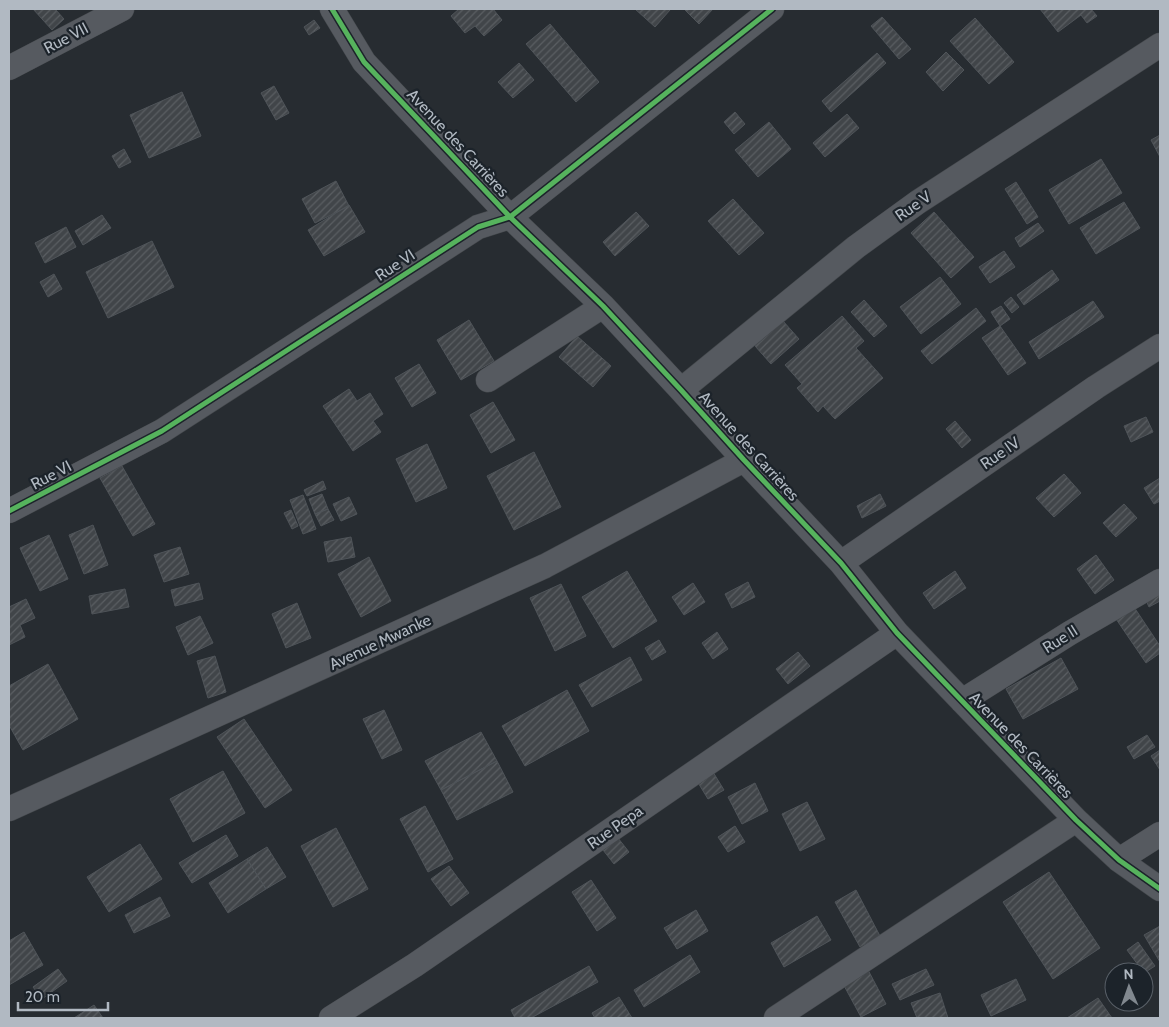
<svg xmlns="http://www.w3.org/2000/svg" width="1169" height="1027" font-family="Cabin,sans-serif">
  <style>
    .building { fill: url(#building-hatch); stroke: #4f5459 }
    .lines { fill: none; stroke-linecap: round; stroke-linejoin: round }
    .minor-casing { stroke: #44484c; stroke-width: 25 }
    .minor { stroke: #565a60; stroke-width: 24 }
    .cycleway-casing { stroke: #1c232a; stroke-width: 8 }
    .cycleway { stroke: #56b35d; stroke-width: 5 }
    .labels { text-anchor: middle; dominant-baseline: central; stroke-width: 4.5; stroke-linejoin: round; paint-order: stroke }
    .street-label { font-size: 16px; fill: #b1b9c2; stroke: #1c232a }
  </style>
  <defs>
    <pattern id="building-hatch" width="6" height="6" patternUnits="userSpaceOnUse" patternTransform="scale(1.25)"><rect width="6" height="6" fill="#414549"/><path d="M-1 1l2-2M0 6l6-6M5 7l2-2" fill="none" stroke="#5a5e62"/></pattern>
  </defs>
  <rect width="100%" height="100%" fill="#272c31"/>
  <path class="building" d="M33,9H55L64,19L52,30Z
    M459,9H493L502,20L484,36L475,26L465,33L451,16Z
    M635,9H668L670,10L655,27Z
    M684,9H713L699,24Z
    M1040,9H1091L1097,16L1087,23L1081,15L1058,32Z
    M882,17L911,49L899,59L871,26Z
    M975,18L1014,62L989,84L950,41Z
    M314,20L320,28L309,35L304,27Z
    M550,24L599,82L576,102L526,44Z
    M946,52L964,70L943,91L926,72Z
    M877,53L886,63L831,112L822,101Z
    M519,63L534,80L513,98L498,82Z
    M274,86L289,113L276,120L261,93Z
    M182,92L201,136L149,158L130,115Z
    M735,112L745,124L734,134L724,122Z
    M847,114L859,128L825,157L813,143Z
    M769,122L791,149L758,177L735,150Z
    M1160,135V157L1151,140Z
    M124,149L131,162L119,168L112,156Z
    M1101,159L1122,193L1069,224L1049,190Z
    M336,181L349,206L315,223L302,199Z
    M1016,182L1038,217L1027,224L1005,189Z
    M733,199L764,233L739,255L708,221Z
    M1124,202L1140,228L1096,254L1080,228Z
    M349,205L365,232L324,256L308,230Z
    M636,212L649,226L615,256L603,242Z
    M934,212L974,257L951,278L911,233Z
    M102,215L111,228L83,245L75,231Z
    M1038,223L1044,231L1020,247L1015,238Z
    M66,227L76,247L45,263L35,243Z
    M152,241L174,287L108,318L86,272Z
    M1004,251L1015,267L990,283L979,267Z
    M1052,270L1059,280L1024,305L1017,295Z
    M54,274L62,289L48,297L40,282Z
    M940,277L961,304L921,334L900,307Z
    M1011,297L1019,307L1012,313L1004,303Z
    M864,300L887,326L874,337L851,312Z
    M1093,301L1104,317L1039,359L1029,342Z
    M1001,306L1010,319L1000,326L991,312Z
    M976,308L986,321L932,364L921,351Z
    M842,316L864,341L856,348L883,378L835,419L823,406L818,412L797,388L802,384L785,365Z
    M469,320L494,361L461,380L437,340Z
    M783,321L799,339L771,364L755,346Z
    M1000,326L1026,363L1008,375L982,338Z
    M577,336L611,366L593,387L559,357Z
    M419,364L436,393L412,407L395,378Z
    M349,389L357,401L370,393L383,414L373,421L381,432L353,451L323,406Z
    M493,402L515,440L491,453L470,415Z
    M1146,417L1153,432L1131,442L1124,426Z
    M955,421L971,440L962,448L946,429Z
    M427,444L447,488L416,502L396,459Z
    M534,452L561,507L514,530L487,476Z
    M122,466L155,524L133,536L100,478Z
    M1064,474L1081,493L1054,517L1036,498Z
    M1160,478V501L1154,504L1144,488Z
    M323,481L326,489L307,496L304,490Z
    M322,494L328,509L315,514L309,499Z
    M880,494L886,506L862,518L857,506Z
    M303,495L316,529L303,534L290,500Z
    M349,497L357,514L341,521L333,504Z
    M1124,504L1137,518L1116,537L1103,523Z
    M328,509L334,520L321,526L315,514Z
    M291,510L298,526L292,529L284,513Z
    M93,525L108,565L84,574L69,535Z
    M49,535L68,579L40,591L20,548Z
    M351,537L355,557L328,562L324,542Z
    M180,547L189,574L164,582L154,555Z
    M1096,555L1114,580L1095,594L1077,569Z
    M369,557L391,601L361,617L338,574Z
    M627,571L657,621L613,648L582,597Z
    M955,571L966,588L934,609L923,593Z
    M748,582L755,597L732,608L725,594Z
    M199,583L203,599L175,606L171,590Z
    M693,583L705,602L684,615L672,597Z
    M561,584L586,636L555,651L530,598Z
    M1160,587V601L1149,607L1144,596Z
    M125,589L129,607L92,614L89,596Z
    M26,599L35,618L20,625L25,637L9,645V607Z
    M1130,601L1160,646V653L1146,663L1112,613Z
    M297,603L311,638L286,648L272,614Z
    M200,616L213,643L188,655L176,627Z
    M717,632L728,649L713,659L702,643Z
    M659,640L666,652L652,660L645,648Z
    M798,652L810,666L788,684L776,669Z
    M215,656L226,692L208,698L197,661Z
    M630,657L642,680L592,707L579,685Z
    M1061,658L1078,689L1023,719L1006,689Z
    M48,664L78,719L23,750L9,725V686Z
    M567,690L589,731L525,766L502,726Z
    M384,710L402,750L382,759L363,719Z
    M244,719L292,790L265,808L217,737Z
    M481,732L497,761L441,790L425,761Z
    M1147,735L1155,747L1134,759L1127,747Z
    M1160,750V770L1151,756Z
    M497,761L513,792L457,820L441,790Z
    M223,771L245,813L193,842L170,799Z
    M713,772L724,790L708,799L697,781Z
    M755,783L768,811L742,824L728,797Z
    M807,802L825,839L800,851L782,814Z
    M425,806L453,859L428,872L400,819Z
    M735,826L745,842L728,852L718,837Z
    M336,828L368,889L333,907L301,846Z
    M226,835L238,856L192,883L179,863Z
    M618,838L629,852L614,864L603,850Z
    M140,844L162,879L109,912L87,877Z
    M267,847L286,877L266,889L247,859Z
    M247,859L266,889L228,913L209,883Z
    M449,866L469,893L451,906L431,879Z
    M1049,872L1100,948L1053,979L1003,902Z
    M591,880L616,918L597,931L572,892Z
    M856,890L880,936L860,947L835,902Z
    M160,897L170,916L134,933L125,915Z
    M696,910L708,931L677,949L664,928Z
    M817,916L831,940L784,967L771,943Z
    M1160,926V962L1144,935Z
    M24,932L43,965L9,985V941Z
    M1138,942L1155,966L1144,973L1127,950Z
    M690,955L700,972L644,1007L634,990Z
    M589,966L598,982L531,1018H515L511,1010Z
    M867,968L886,1004L861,1017L842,982Z
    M58,969L67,981L42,999L33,987Z
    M926,969L934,985L900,1000L892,984Z
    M1016,979L1026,1000L991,1016L981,995Z
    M940,993L948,1018H917L911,1003Z
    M619,997L632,1018H595L592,1013Z
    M1098,998L1112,1018H1067Z
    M94,1005L103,1018H74Z"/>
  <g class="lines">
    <defs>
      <path id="minor" d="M332,9L364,62L510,217L603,306L681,390L744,460L841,563L897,633L1076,820L1119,860L1160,889
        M9,68L122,9
        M488,380L603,306
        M681,390L856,247L918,202L1160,45
        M9,511L162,431L478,227L510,217L772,9
        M841,563L1096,387L1160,346
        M962,701L1070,633L1160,581
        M9,809L545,566L744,460
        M1119,860L1160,834
        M331,1018L415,965L897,633
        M776,1018L1076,820"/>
    </defs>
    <use href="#minor" class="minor-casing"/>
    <use href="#minor" class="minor"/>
    <defs>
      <path id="cycleway" d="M332,9L364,62L510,217L603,306L681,390L744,460L841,563L897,633L1076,820L1119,860L1160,889
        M9,511L162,431L478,227L510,217L772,9"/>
    </defs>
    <use href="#cycleway" class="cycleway-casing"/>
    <use href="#cycleway" class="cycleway"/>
  </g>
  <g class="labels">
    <g class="street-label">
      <text transform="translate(66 38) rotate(-28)">Rue VII</text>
      <text transform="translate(458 143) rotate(47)">Avenue des Carrières</text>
      <text transform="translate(913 206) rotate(-35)">Rue V</text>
      <text transform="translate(395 265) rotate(-33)">Rue VI</text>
      <text transform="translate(749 446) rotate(48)">Avenue des Carrières</text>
      <text transform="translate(1000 453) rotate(-35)">Rue IV</text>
      <text transform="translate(51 475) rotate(-28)">Rue VI</text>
      <text transform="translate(1060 639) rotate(-32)">Rue II</text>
      <text transform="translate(380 642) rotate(-25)">Avenue Mwanke</text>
      <text transform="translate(1021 745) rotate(46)">Avenue des Carrières</text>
      <text transform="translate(615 827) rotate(-35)">Rue Pepa</text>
    </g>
  </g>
  <rect width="1169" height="1027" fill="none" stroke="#b1b9c2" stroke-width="20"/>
  <g transform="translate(1129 987) rotate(358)"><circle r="24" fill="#1c232a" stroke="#585f67"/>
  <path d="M0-4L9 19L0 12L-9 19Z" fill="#81888f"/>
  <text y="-8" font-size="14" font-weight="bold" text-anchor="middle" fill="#b1b9c2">N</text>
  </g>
  <path d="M18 1002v8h90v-8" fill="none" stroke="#b1b9c2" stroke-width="2.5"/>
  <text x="25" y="1002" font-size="15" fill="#b1b9c2" stroke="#1c232a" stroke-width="4" paint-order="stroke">20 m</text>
</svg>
